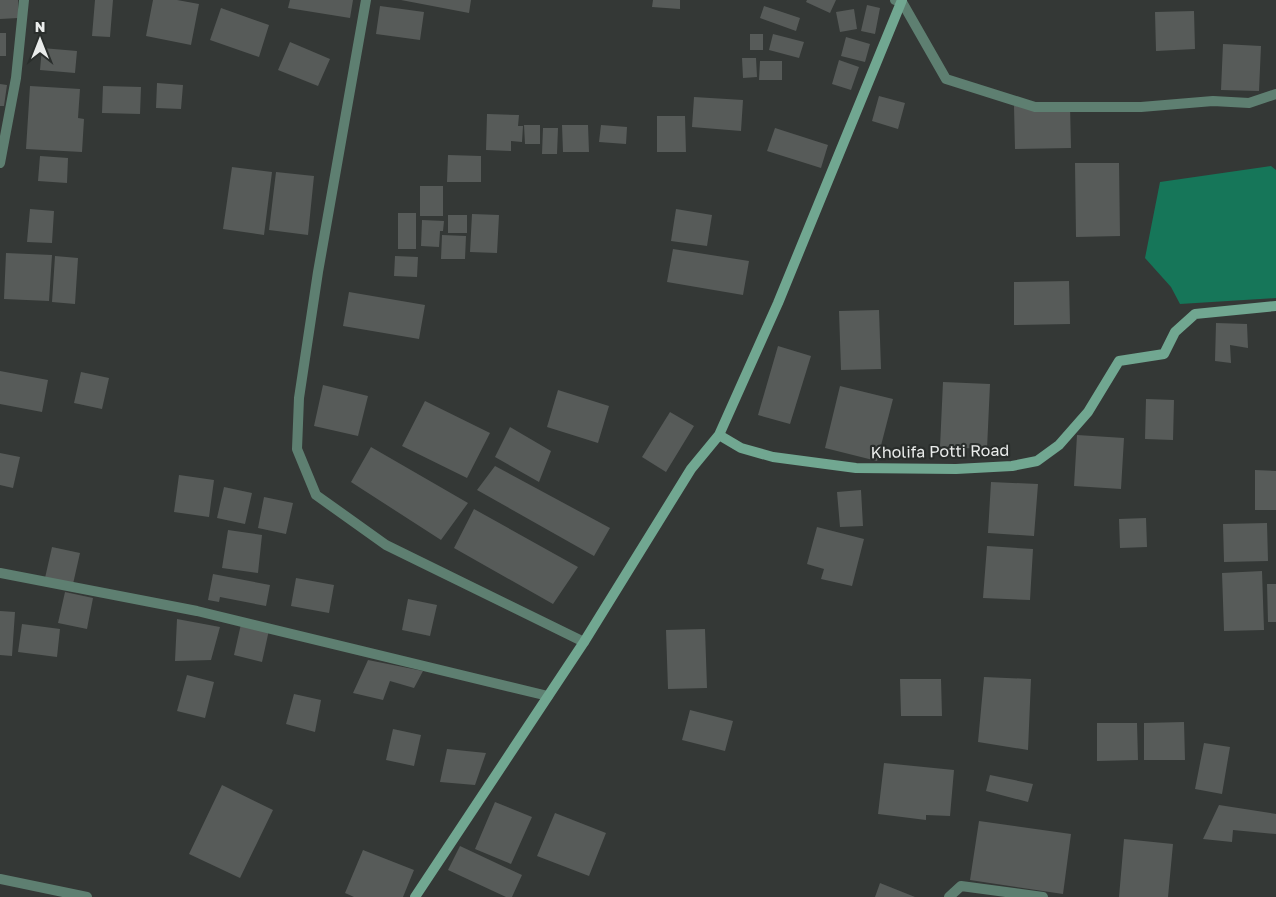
<svg xmlns="http://www.w3.org/2000/svg" width="1276" height="897" font-family="'Golos Text',sans-serif">
  <style>
    .water { fill: #167659 }
    .building { fill: #575b59 }
    .lines { fill: none; stroke-linecap: round; stroke-linejoin: round }
    .street { stroke: #5e7f71; stroke-width: 10 }
    .secondary { stroke: #71a791; stroke-width: 10 }
    .labels { text-anchor: middle; dominant-baseline: central; stroke-width: 4.5; stroke-linejoin: round; paint-order: stroke }
    .street-label { font-size: 16px; fill: #eaeceb; stroke: #2a2e2c }
  </style>
  <rect width="100%" height="100%" fill="#343836"/>
  <path class="water" d="M1271,166L1276,170V298L1180,304L1171,287L1145,258L1160,182Z"/>
  <path class="building" d="M0,0H18V18L0,19Z
    M95,0H113L110,37L92,36Z
    M153,0H177L199,4L191,45L146,36Z
    M290,0H353L350,18L288,8Z
    M401,0H471L469,13Z
    M653,0H680V9L652,7Z
    M807,0H836L830,13L806,2Z
    M867,5L880,8L875,34L861,31Z
    M380,6L424,12L420,40L376,34Z
    M764,6L800,18L796,31L760,18Z
    M221,8L269,25L259,57L210,40Z
    M854,9L857,29L840,32L836,12Z
    M1194,11L1195,49L1156,51L1155,12Z
    M0,33H6V56H0Z
    M750,34H763V50H750Z
    M773,34L804,42L799,58L769,50Z
    M846,37L870,44L865,62L841,56Z
    M290,42L330,59L318,86L278,70Z
    M1223,44L1261,46L1259,91L1221,90Z
    M42,48L77,51L75,73L40,70Z
    M742,58H756L757,77L743,78Z
    M839,60L859,67L851,90L832,84Z
    M760,61H782V80H759Z
    M157,83L183,85L181,109L156,108Z
    M0,84L7,85L4,106H0Z
    M30,86L80,89L78,118L84,119L82,152L26,149Z
    M103,86L141,87L140,114L102,113Z
    M879,96L905,103L898,129L872,121Z
    M694,97L743,100L741,131L692,127Z
    M1070,105L1071,148L1015,149L1014,106Z
    M487,114L519,115L518,126H523L522,142L511,141V151L486,150Z
    M657,116H685L686,152H657Z
    M524,125H540V144H525Z
    M562,125H588L589,152H563Z
    M601,125L627,127L626,144L599,142Z
    M543,128H558L557,154H542Z
    M775,128L828,145L821,168L767,151Z
    M448,155L481,156V182H447Z
    M40,156L68,158L67,183L38,181Z
    M1075,163H1119L1120,236L1076,237Z
    M232,167L272,172L264,235L223,229Z
    M276,172L314,176L308,235L269,230Z
    M420,186H443V216H420Z
    M30,209L54,211L52,243L27,242Z
    M676,209L712,215L707,246L671,241Z
    M398,213H416V249H398Z
    M472,214L499,215L497,253L470,252Z
    M448,215H467V233H448Z
    M422,220L444,221L443,231H440L439,247L421,246Z
    M442,235L466,236L465,259H441Z
    M673,249L749,261L743,295L667,282Z
    M6,253L52,255L49,301L4,299Z
    M55,256L78,258L75,304L52,302Z
    M395,256L418,257L417,277L394,276Z
    M1069,281L1070,324L1014,325V282Z
    M349,292L425,305L419,339L343,326Z
    M879,310L881,369L841,370L839,311Z
    M1216,323L1247,324L1248,348L1230,345L1231,363L1215,361Z
    M778,346L811,356L790,424L758,415Z
    M0,371L48,380L42,412L0,404Z
    M81,372L109,378L102,409L74,403Z
    M943,382L990,384L987,449L940,447Z
    M323,385L368,396L358,436L314,426Z
    M840,386L893,399L877,461L825,448Z
    M558,390L609,406L598,443L547,427Z
    M1146,399L1174,400L1173,440L1145,439Z
    M425,401L490,433L467,478L402,446Z
    M670,412L694,426L666,472L642,457Z
    M510,427L551,451L539,482L495,457Z
    M1077,435L1124,438L1121,489L1074,486Z
    M371,447L468,503L441,540L351,482Z
    M0,453L20,457L13,488L0,485Z
    M495,466L610,528L594,556L477,490Z
    M1255,470L1276,471V510H1255Z
    M179,475L214,480L209,517L174,512Z
    M991,482L1038,484L1034,536L988,533Z
    M224,487L252,493L245,524L217,518Z
    M861,490L863,526L840,527L837,492Z
    M264,497L293,503L286,534L258,528Z
    M474,509L578,567L553,604L454,548Z
    M1146,518L1147,547L1120,548L1119,519Z
    M1267,523L1268,561L1224,562L1223,524Z
    M817,527L864,539L852,586L821,579L824,569L807,564Z
    M228,530L262,535L258,573L222,568Z
    M987,546L1033,549L1030,600L983,598Z
    M52,547L80,553L73,584L45,578Z
    M1262,571L1264,630L1224,631L1222,573Z
    M213,574L270,585L266,606L220,597L219,602L208,600Z
    M296,578L334,585L329,613L291,606Z
    M1267,584H1276V622H1268Z
    M65,592L93,598L87,629L58,623Z
    M408,599L437,605L430,636L402,630Z
    M0,611L15,612L12,656L0,655Z
    M177,619L220,627L211,660L175,661Z
    M22,624L60,629L57,657L18,652Z
    M241,624L269,630L262,662L234,655Z
    M705,629L707,688L668,689L666,630Z
    M368,660L423,671L414,688L390,681L383,700L353,693Z
    M187,675L214,682L205,718L177,711Z
    M984,677L1031,679L1028,750L978,742Z
    M900,679H941L942,716H901Z
    M294,694L321,700L315,732L286,724Z
    M690,710L733,721L725,751L682,740Z
    M1184,722L1185,760H1144V723Z
    M1097,723H1137L1138,760L1097,761Z
    M393,729L421,735L414,766L386,760Z
    M1204,743L1230,747L1222,794L1195,789Z
    M447,749L486,753L475,785L440,782Z
    M884,763L954,770L950,816L926,815V820L878,814Z
    M990,775L1033,784L1028,802L986,791Z
    M222,785L273,810L240,878L189,854Z
    M495,802L532,817L511,864L475,849Z
    M1219,805L1276,814V834L1233,830L1232,842L1203,839Z
    M555,813L606,833L589,876L537,856Z
    M979,821L1071,834L1063,894L970,880Z
    M1124,839L1173,844L1168,897H1119Z
    M460,846L522,875L512,897H506L448,870Z
    M363,850L414,870L403,897H354L345,893Z
    M880,883L915,897H875Z"/>
  <g class="lines">
    <path class="street" d="M366,0L318,272L299,398L297,449L316,495L386,545L584,642
      M895,0L902,2L946,79L1035,107H1141L1213,101L1249,103L1276,94
      M0,163L16,78L24,0
      M0,573L197,611L548,696
      M0,879L87,897
      M949,897L961,886L1043,897"/>
    <path class="secondary" d="M719,435L741,448L773,457L856,468L956,469L1012,466L1037,461L1059,445L1088,412L1119,361L1164,354L1175,332L1195,314L1276,306
      M415,897L584,642L691,469L719,435L778,303L902,0"/>
  </g>
  <g class="labels">
    <g class="street-label">
      <text transform="translate(940 451) rotate(-1)">Kholifa Potti Road</text>
    </g>
  </g>
  <g transform="translate(40 40)" stroke="#2a2e2c" stroke-width="4" paint-order="stroke">
  <path d="M0-4L9 19L0 12L-9 19Z" fill="#eaeceb"/>
  <text y="-8" font-size="14" font-weight="bold" text-anchor="middle" fill="#eaeceb">N</text>
  </g>
</svg>
